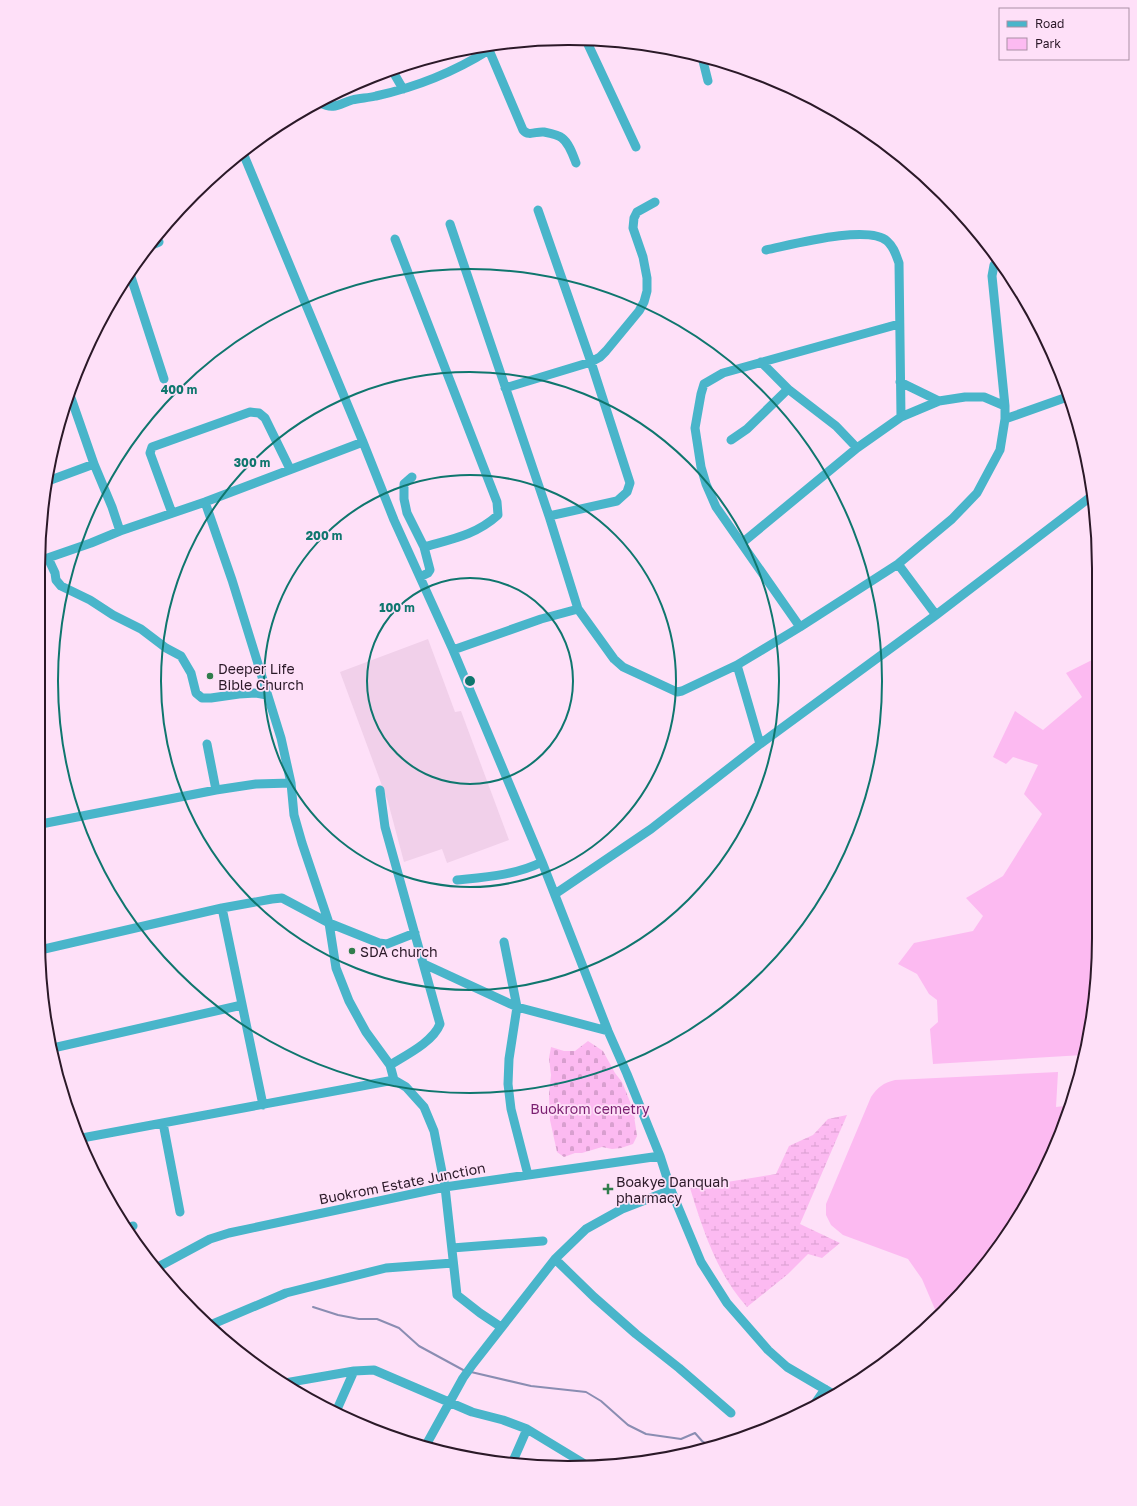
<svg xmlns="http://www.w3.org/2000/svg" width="1137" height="1506" font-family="'Golos Text',sans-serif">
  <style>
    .built { fill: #f1d0ea }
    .green { fill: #fcbaf1 }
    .wetland { fill: url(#wetland-marsh) }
    .cemetery { fill: url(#cemetery-stones) }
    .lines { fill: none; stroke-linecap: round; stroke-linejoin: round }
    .stream { stroke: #8a8db2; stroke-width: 2 }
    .minor { stroke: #49b5ca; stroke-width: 9 }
    .ring { fill: none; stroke: #0f766e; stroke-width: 2 }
    .poi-dot { fill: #307d4c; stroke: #fee0f8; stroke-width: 1.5 }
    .labels { text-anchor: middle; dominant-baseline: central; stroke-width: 3.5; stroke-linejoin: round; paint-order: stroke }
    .poi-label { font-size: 14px; fill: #2b1928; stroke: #fee0f8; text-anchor: start }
    .park-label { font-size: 14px; fill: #7a1e70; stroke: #fee0f8 }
    .street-label { font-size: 14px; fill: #2b1928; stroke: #fee0f8 }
    .rim { fill: none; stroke: #2b1928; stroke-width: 2 }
    .centre { fill: #0f766e; stroke: #fee0f8; stroke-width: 2 }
    .ring-label { font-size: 12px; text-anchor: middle; font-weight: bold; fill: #0f766e; stroke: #fee0f8; stroke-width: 3.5; stroke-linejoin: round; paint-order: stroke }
  </style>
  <defs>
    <pattern id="wetland-marsh" width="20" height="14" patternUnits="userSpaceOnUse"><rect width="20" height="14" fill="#fcbaf1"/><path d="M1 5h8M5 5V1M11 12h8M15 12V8" fill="none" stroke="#d89fcf"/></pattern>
    <pattern id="cemetery-stones" width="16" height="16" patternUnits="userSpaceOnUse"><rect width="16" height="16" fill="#fcbaf1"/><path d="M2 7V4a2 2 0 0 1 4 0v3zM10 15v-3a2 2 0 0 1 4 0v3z" fill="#d89fcf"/></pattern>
  </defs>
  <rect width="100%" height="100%" fill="#fee0f8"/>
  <path class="built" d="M428,639L455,712L461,711L509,840L447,863L442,849L404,862L388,802L340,672Z"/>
  <path class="green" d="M1094,659V1007L1083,1055L933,1064L930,1029L938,1022L937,1000L929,994L917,974L898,964L914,943L973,931L983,916L966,898L1003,876L1042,814L1024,794L1038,765L1013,757L1006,764L993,757L1015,711L1043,730L1082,697L1066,673Z
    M1058,1072L1056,1107L1072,1105L1028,1203L967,1287L937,1314L922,1279L908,1259L843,1235L831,1225L826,1215V1204L871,1097C878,1087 883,1083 895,1080Z"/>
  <path class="wetland" d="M847,1115L800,1224L840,1243L822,1258L808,1254L788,1274L747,1307C717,1274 703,1230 690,1188L776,1174L789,1146L813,1135L828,1119Z"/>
  <path class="cemetery" d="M588,1041L603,1051L615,1073L622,1082L633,1109L637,1136L633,1144L621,1148L612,1149L602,1147L582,1153H575L564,1157L557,1152L550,1120L549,1095L551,1075L549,1058L551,1047L564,1051H575Z"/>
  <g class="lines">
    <path class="stream" d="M313,1307L338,1315L359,1319H377L399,1328L419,1346L465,1371
      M471,1372L531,1386L586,1392L601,1401L628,1425L646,1434L681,1439L695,1433L702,1441L710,1446
      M736,1440L747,1430L754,1432"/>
    <path class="minor" d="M586,40L636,147
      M489,50L523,130C529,137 536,131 544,132C549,133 559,135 562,138C569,143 573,155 576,163
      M702,57L708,81
      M392,70L403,89
      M320,103C334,110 339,104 352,100C360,98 368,98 376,96C417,87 454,72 489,50L487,46
      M243,153L363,442L394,520L453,650L542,862L608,1031L627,1074L660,1156L671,1190L701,1262L727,1303L768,1350L787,1367L833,1394
      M538,210L591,362L630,483L627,492L617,501L549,516
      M450,224L549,516L578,609L614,659L623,667L677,692L682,691L737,665L800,627L898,564L952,519L977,493L1000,450L1005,419V406L992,276L994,265L999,261
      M395,239L497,502L498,515C476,535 452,539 424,547
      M147,247L159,242
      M766,250C791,245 868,224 887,241C894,247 896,255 899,263L901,417
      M130,274L164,379
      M761,362L788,389
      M900,382L939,401
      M505,388L591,362L600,357L606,351L639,311L644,302L647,291V278L643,257L633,228L634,218L637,212L655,202
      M70,395L94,464L112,507L120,531
      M1005,419L1070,396
      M731,440L747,429L788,389L836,426L857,448
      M412,477L404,484V499L407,513L424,547L430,570L428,573L420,577
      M48,481L94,464
      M205,502L232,580L281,738L291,783L294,815L302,843L329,923L336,968L349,1001L366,1032L390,1065L394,1080L406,1087L424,1107L434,1131L445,1187L457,1295L480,1313L501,1327
      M172,513L150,453L152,447L250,412L259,413L265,418L290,469
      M742,543L857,448L901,417L939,401L965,397H984L1005,406
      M48,558L55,573L56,580L61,586L90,600L113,615L141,629L166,648L181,656L191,673L196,693L202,698H211L239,694L256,693L267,695
      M39,561L91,543L120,531L205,502L363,442
      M898,564L936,615
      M800,627L716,507L706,484L701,467L695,428L701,394L704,384L723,373L899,324
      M453,650L541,619L578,609
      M737,665L760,744
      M207,744L216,790
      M380,790L385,827L440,1024C433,1042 406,1055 390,1065
      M38,826L41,824L216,790L256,784L291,783
      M457,880C486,877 516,875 542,862
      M555,894L651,829L760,744L936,615L1093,495
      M222,908L263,1105
      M504,942L517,1007L509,1059L508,1084L511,1109L528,1175
      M40,950L222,908L272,899L282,898L329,923L379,943L387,944L415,933
      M424,964L517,1007L608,1031
      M53,1048L242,1005
      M163,1123L180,1212
      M82,1138L394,1080
      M128,1228L133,1226
      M452,1248L543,1241
      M555,1259L594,1297L636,1334L679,1368L731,1413
      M158,1267L210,1239L229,1233L445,1187L660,1156
      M208,1326L286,1293L386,1268L453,1263
      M285,1383L354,1371L374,1370L472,1412L503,1420L527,1429L588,1466
      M816,1402L825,1389
      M335,1414L354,1371
      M426,1445L463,1378L473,1364L555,1259L586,1229L622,1209L671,1190
      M513,1461L527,1429"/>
  </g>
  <g class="ring">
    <circle cx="470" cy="681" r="103"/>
    <circle cx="470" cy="681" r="206"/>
    <circle cx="470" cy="681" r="309"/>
    <circle cx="470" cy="681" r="412"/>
  </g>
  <g class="poi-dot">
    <circle cx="210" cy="676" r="4"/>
    <circle cx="352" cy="951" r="4"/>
    <path d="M606 1183h4v4h4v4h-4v4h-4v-4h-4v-4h4z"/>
  </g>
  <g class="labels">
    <g class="poi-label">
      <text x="218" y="668">Deeper Life<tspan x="218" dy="16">Bible Church</tspan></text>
      <text x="360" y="951">SDA church</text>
      <text x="616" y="1181">Boakye Danquah<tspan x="616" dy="16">pharmacy</tspan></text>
    </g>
    <g class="park-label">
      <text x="590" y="1108">Buokrom cemetry</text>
    </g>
    <g class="street-label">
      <text transform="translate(402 1183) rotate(-11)">Buokrom Estate Junction</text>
    </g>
  </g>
  <path d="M0 0H1137V1506H0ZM568 45H569A523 523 0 0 1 1092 568V938A523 523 0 0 1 569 1461H568A523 523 0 0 1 45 938V568A523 523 0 0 1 568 45Z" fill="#fee0f8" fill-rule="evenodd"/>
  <path class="rim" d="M568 45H569A523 523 0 0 1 1092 568V938A523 523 0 0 1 569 1461H568A523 523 0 0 1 45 938V568A523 523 0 0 1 568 45Z"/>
  <circle cx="470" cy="681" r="6" class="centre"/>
  <g class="ring-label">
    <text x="179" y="394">400 m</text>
    <text x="252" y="467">300 m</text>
    <text x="324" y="540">200 m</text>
    <text x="397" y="612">100 m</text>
  </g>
  <rect x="999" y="8" width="130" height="52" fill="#fee0f8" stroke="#aa90a5"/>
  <rect x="1007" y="21" width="20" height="6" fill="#49b5ca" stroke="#aa90a5"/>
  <text x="1035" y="28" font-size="12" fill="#2b1928">Road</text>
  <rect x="1007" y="38" width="20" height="12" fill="#fcbaf1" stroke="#aa90a5"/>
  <text x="1035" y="48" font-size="12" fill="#2b1928">Park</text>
</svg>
